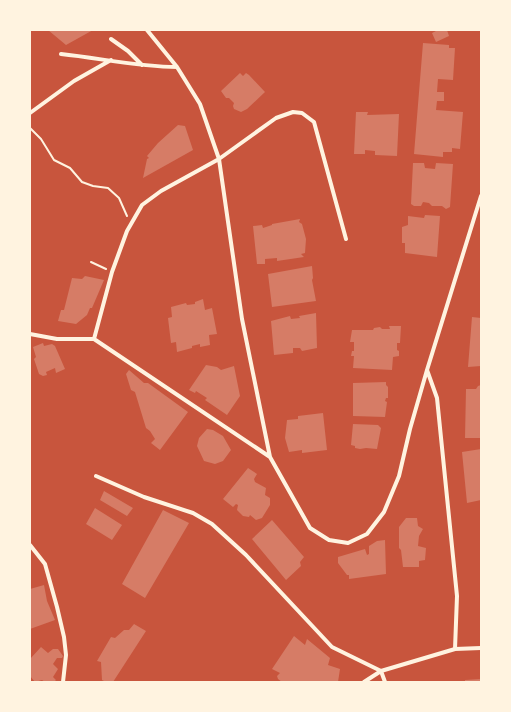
<svg xmlns="http://www.w3.org/2000/svg" width="511" height="712" font-family="'Asap Condensed',sans-serif">
  <style>
    .building { fill: #d67c66 }
    .lines { fill: none; stroke-linecap: round; stroke-linejoin: round }
    .path { stroke: #fff3e0; stroke-width: 2 }
    .minor { stroke: #fff3e0; stroke-width: 4 }
  </style>
  <rect width="100%" height="100%" fill="#c8553d"/>
  <path class="building" d="M48,30H93L66,45Z
    M438,30H447L449,36L436,42L432,33Z
    M423,43L449,45V48H455L453,80L438,79L437,92H444V101H437L436,110L463,112L460,149L452,148V152H443V157L414,154Z
    M240,73L243,76L246,73L249,75L265,92L247,109L241,112L234,109L233,106L234,103L229,98H226L221,91Z
    M356,112H368L367,115L399,114L397,156L375,155V151L365,150V154H354Z
    M178,125L185,126L193,150L143,178L147,159L149,158L147,156L158,143Z
    M413,163H424L425,168L435,169L436,163L453,164L450,207L446,209L442,206H432L429,203L423,202L421,206H414L411,204Z
    M425,215L440,216L437,257L405,253V243H402V227L408,225V216L424,218Z
    M300,219L299,222L302,224L306,239L305,253L301,254L304,257L277,261V258L265,259V264H257L253,226L262,225L263,228L272,225V224Z
    M312,266L313,278L312,280L316,301L272,307L268,274Z
    M85,276L104,280L92,308H90L87,315L76,324L58,321L61,310H64L72,278L82,279Z
    M203,299L205,310L212,308L217,334L209,335L210,345L200,347V344L192,346V348L177,352L176,342L171,343L168,318L172,317L171,307L186,303L187,305L195,304V302Z
    M316,313L317,348L302,351L300,348H293V353L274,355L271,321L290,316L291,319L300,318L299,316Z
    M472,317L481,318V366L468,367Z
    M389,326H401L400,343H397V350L399,351V356L393,357L392,370L353,368L354,356H351L352,351H354V342H350L352,330H373L374,328L380,327L382,329H390Z
    M43,343L44,346L52,344L55,346L65,369L56,373L55,368L46,372L47,375L43,376L39,374L34,359L36,357L33,347Z
    M206,365L217,367L221,370L234,366L240,396L227,415L205,400L207,398L196,391L195,393L189,390Z
    M129,370L144,383H148L188,412L160,450L151,443L155,439L150,431L146,428L135,392L131,390L126,374Z
    M386,382V385L388,387V398H386L385,401L387,402L385,417L353,416V383Z
    M481,385V438H465L466,389H476L478,386Z
    M323,413L327,450L302,453V450L289,452L285,438L287,420L298,419V416Z
    M353,424L378,425L381,428L377,449L366,448L360,449L355,448V446L351,445Z
    M207,429L213,430L223,436L231,450L223,461L215,464L204,461L197,446L199,438Z
    M481,449V500L467,503L462,452Z
    M248,468L257,474L254,479L255,482L266,488L265,495L270,498V505L262,518L256,520L250,515L249,517L243,516L237,510L238,505L236,504L233,507L223,499Z
    M104,491L133,508L127,516L100,500Z
    M95,508L122,525L112,540L86,524Z
    M163,510L189,523L145,598L122,584Z
    M406,518H417L418,526L423,529L419,536L418,546L426,548L425,560L419,561V567H403L401,550L399,548V527Z
    M272,520L304,557L300,562L301,566L286,580L252,539Z
    M385,540L386,574L349,579V575H347L338,563V557L365,549L367,555L369,554V546L377,541Z
    M44,585L47,601L55,620L30,629V589Z
    M134,624L146,631L113,682H106L102,680L101,662L97,661L111,637L115,638L124,630H129Z
    M294,636L305,645L307,639L330,658L328,665L340,669L338,682H282L278,679L277,676L280,673L272,669Z
    M41,647L48,653L53,649H58L63,656L62,658H57L53,664L58,669L53,677L56,680L54,682H45L42,680L35,682L30,676V659Z
    M481,679V682H465V680Z"/>
  <g class="lines">
    <path class="path" d="M30,128L41,139L54,160L70,168L82,182L93,186L108,188L119,198L127,216
      M91,262L106,269"/>
    <path class="minor" d="M147,30L177,67L200,104L219,159L242,319L270,457L310,528L329,540L348,543L367,534L384,512L399,476L410,429L427,370L481,196
      M111,39L128,51L142,65
      M61,54C100,58 138,67 177,67
      M30,113L74,81L111,60
      M30,334L57,339H94L270,457
      M94,339L112,272L127,231L142,205L161,191L219,159L276,118L293,112L302,113L314,122L346,239
      M427,370L437,398L457,596L455,649
      M96,476L144,497L193,513L212,524L246,555L332,647L381,671L455,649L481,648
      M30,545L45,564L57,607L64,637L66,655L63,682
      M364,682L381,671L385,682"/>
  </g>
  <rect width="511" height="712" fill="none" stroke="#fff3e0" stroke-width="62"/>
</svg>
